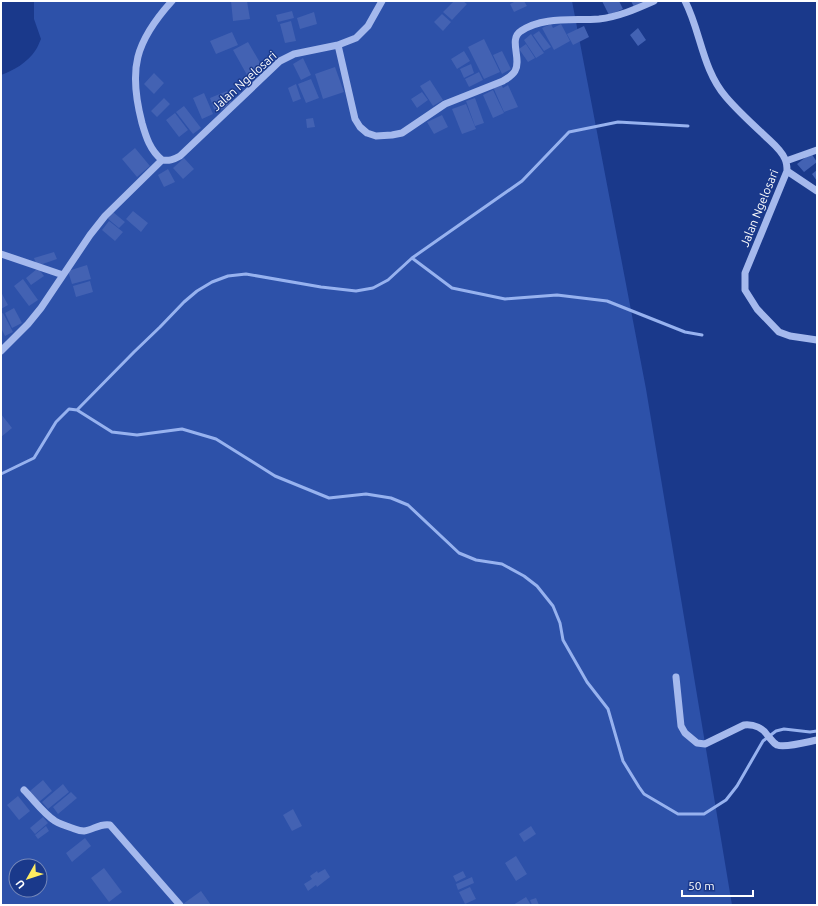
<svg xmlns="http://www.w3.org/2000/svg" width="818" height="906" font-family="Ubuntu,sans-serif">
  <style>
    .green { fill: #2d51a9; fill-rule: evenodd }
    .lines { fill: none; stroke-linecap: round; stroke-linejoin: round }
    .stream { stroke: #97b2ef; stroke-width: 3 }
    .building { fill: #4362b3 }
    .minor { stroke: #a5b9ed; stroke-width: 7 }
    .labels { text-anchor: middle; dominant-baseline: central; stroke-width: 3; stroke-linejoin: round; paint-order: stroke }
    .street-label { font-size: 12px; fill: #fff; stroke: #1a398b }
  </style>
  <rect width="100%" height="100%" fill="#1a398b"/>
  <path class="green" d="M34,1H572L646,389L732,905H1V75C13,71 28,62 35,51C38,47 39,43 41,39L34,19ZM16,866H40V890H16Z"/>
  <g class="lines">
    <path class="stream" d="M412,258L452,288L505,299L557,295L607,301L685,332L702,335
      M77,410L134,352L160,327L184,302L197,291L212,282L228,276L246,274L321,287L356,291L373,288L388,280L412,258L522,181L569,132L618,122L688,126
      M1,474L34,458L56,422L69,409L77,410L112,432L137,435L182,429L216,439L275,476L329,498L366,494L391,498L408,505L459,553L476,560L502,564L524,576L537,586L553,606L560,623L563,640L587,682L608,709L623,761L639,787L644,794L678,814H704L726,800L737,786L763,741L776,731L784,729L810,732L817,731"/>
  </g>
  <path class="building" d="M231,1H247L250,19L233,21Z
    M454,1H463L467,4L452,20L443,12Z
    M516,1H524L527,6L514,12L510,4Z
    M602,1H619L623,9L609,15Z
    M631,1H644L634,7Z
    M292,11L294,18L278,22L276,15Z
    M314,12L317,24L300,29L297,18Z
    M442,14L451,22L443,31L434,22Z
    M291,21L296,41L285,43L280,24Z
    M551,24L553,28L561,24L570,41L554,50L542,28Z
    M584,26L589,37L573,45L567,34Z
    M638,28L646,40L638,46L630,35Z
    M539,31L551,47L544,51L533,35Z
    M232,32L238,45L216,54L210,41Z
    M531,34L544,53L536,58L524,40Z
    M484,39L500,72L484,79L468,47Z
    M248,42L262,66L247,75L233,50Z
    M526,44L535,58L528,62L519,49Z
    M464,51L470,61L457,69L451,59Z
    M502,51L511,69L502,74L493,55Z
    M303,58L311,75L301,80L293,64Z
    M471,64L474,73L464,78L460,69Z
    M335,67L344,92L323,99L315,74Z
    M479,72L483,80L469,87L465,79Z
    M154,73L164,83L154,94L144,84Z
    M311,79L319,98L306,103L298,84Z
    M430,80L443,100L433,106L420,86Z
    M296,84L301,99L293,102L288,88Z
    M501,84L503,88L508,85L518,107L504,112L493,87Z
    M493,90L504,113L493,118L483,95Z
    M227,91L233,105L215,112L210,98Z
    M422,92L428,100L417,108L411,99Z
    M204,93L213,114L202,119L193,98Z
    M164,98L170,104L157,117L151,111Z
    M475,98L484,123L475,126L466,101Z
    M466,104L476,129L462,134L452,109Z
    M184,106L201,128L193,134L176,112Z
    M175,113L188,130L179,137L166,120Z
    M442,115L448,127L434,134L427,122Z
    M313,118L315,127L307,128L306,119Z
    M135,148L150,166L137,177L122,159Z
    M811,153L817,162L804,172L797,164Z
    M184,158L194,169L183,179L173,168Z
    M168,169L175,182L164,187L158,175Z
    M817,170V181L812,174Z
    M133,211L148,223L141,232L126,219Z
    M113,212L125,222L119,228L107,218Z
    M109,221L123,232L115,241L102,230Z
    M54,252L57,259L37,266L34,258Z
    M87,265L91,279L72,284L68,271Z
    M38,268L44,276L31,285L26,278Z
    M23,279L38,300L29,306L14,286Z
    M90,281L93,292L76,297L73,286Z
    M1,292L8,305L1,309Z
    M14,308L22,323L12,328L5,313Z
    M3,313L13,332L5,336L1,328V314Z
    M1,414L12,428L1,437Z
    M43,780L52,791L39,802L30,791Z
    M63,784L69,792L48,809L42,802Z
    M71,792L77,798L58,814L53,807Z
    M18,796L30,811L19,820L7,805Z
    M293,809L302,826L292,831L283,815Z
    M43,817L48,823L35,834L30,828Z
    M46,826L49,831L38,839L35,835Z
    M531,826L536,834L524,842L519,834Z
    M85,838L91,846L72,862L66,853Z
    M516,856L527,874L516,881L505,863Z
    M104,868L122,892L109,902L91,878Z
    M325,869L330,877L317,887L316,885L308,891L304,884L312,879L310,876L317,871L318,873Z
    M463,871L466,877L456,882L453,876Z
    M472,877L474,883L458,890L456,884Z
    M470,887L476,899L465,904L459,892Z
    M201,891L211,905H184L183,904Z
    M526,897L531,905H513Z
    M536,898L539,905H532L530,900Z"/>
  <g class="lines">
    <path class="minor" d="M685,1C701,32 702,69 726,97C737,110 750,122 763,134C771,142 781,149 785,159C787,163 787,167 787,171L745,273V290L757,309L779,332L790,336L817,340
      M338,45L355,119L360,127L367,133L376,136L392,135L402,133L445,104L503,81C508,78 512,76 515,71C522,59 508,39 521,31C543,16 573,21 599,19C618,17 636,9 654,1
      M162,160C169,161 173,160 180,156L280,61L294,54L338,45L356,38L368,26L382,1
      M162,160C150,150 146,137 142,123C128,69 135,42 172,1
      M786,161L817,150
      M787,171L817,191
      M1,254L63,275
      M1,351L28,324L41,308L90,235L105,216L162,160
      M676,677L681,726L685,733L697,743L705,744L744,725C754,724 763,728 768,736C771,739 773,743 777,745C786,748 807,742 817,740
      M24,790C34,800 43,813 55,821C60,824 66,826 72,828C75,829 79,831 84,831C93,830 100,823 110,825L180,905"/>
  </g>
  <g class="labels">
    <g class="street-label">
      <text transform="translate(244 81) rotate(-42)">Jalan Ngelosari</text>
      <text transform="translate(759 208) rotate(-68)">Jalan Ngelosari</text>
    </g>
  </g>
  <rect width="818" height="906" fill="none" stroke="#ffffff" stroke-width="4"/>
  <g transform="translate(28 878) rotate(231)"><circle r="19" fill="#1a398b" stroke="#7688b9"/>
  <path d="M0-3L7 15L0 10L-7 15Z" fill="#ffec61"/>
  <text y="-6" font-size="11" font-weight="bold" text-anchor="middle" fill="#ffffff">U</text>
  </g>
  <path d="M682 890v6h71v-6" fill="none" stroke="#ffffff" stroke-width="2"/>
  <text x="688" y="890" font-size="12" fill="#ffffff" stroke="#1a398b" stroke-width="3" paint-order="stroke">50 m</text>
</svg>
